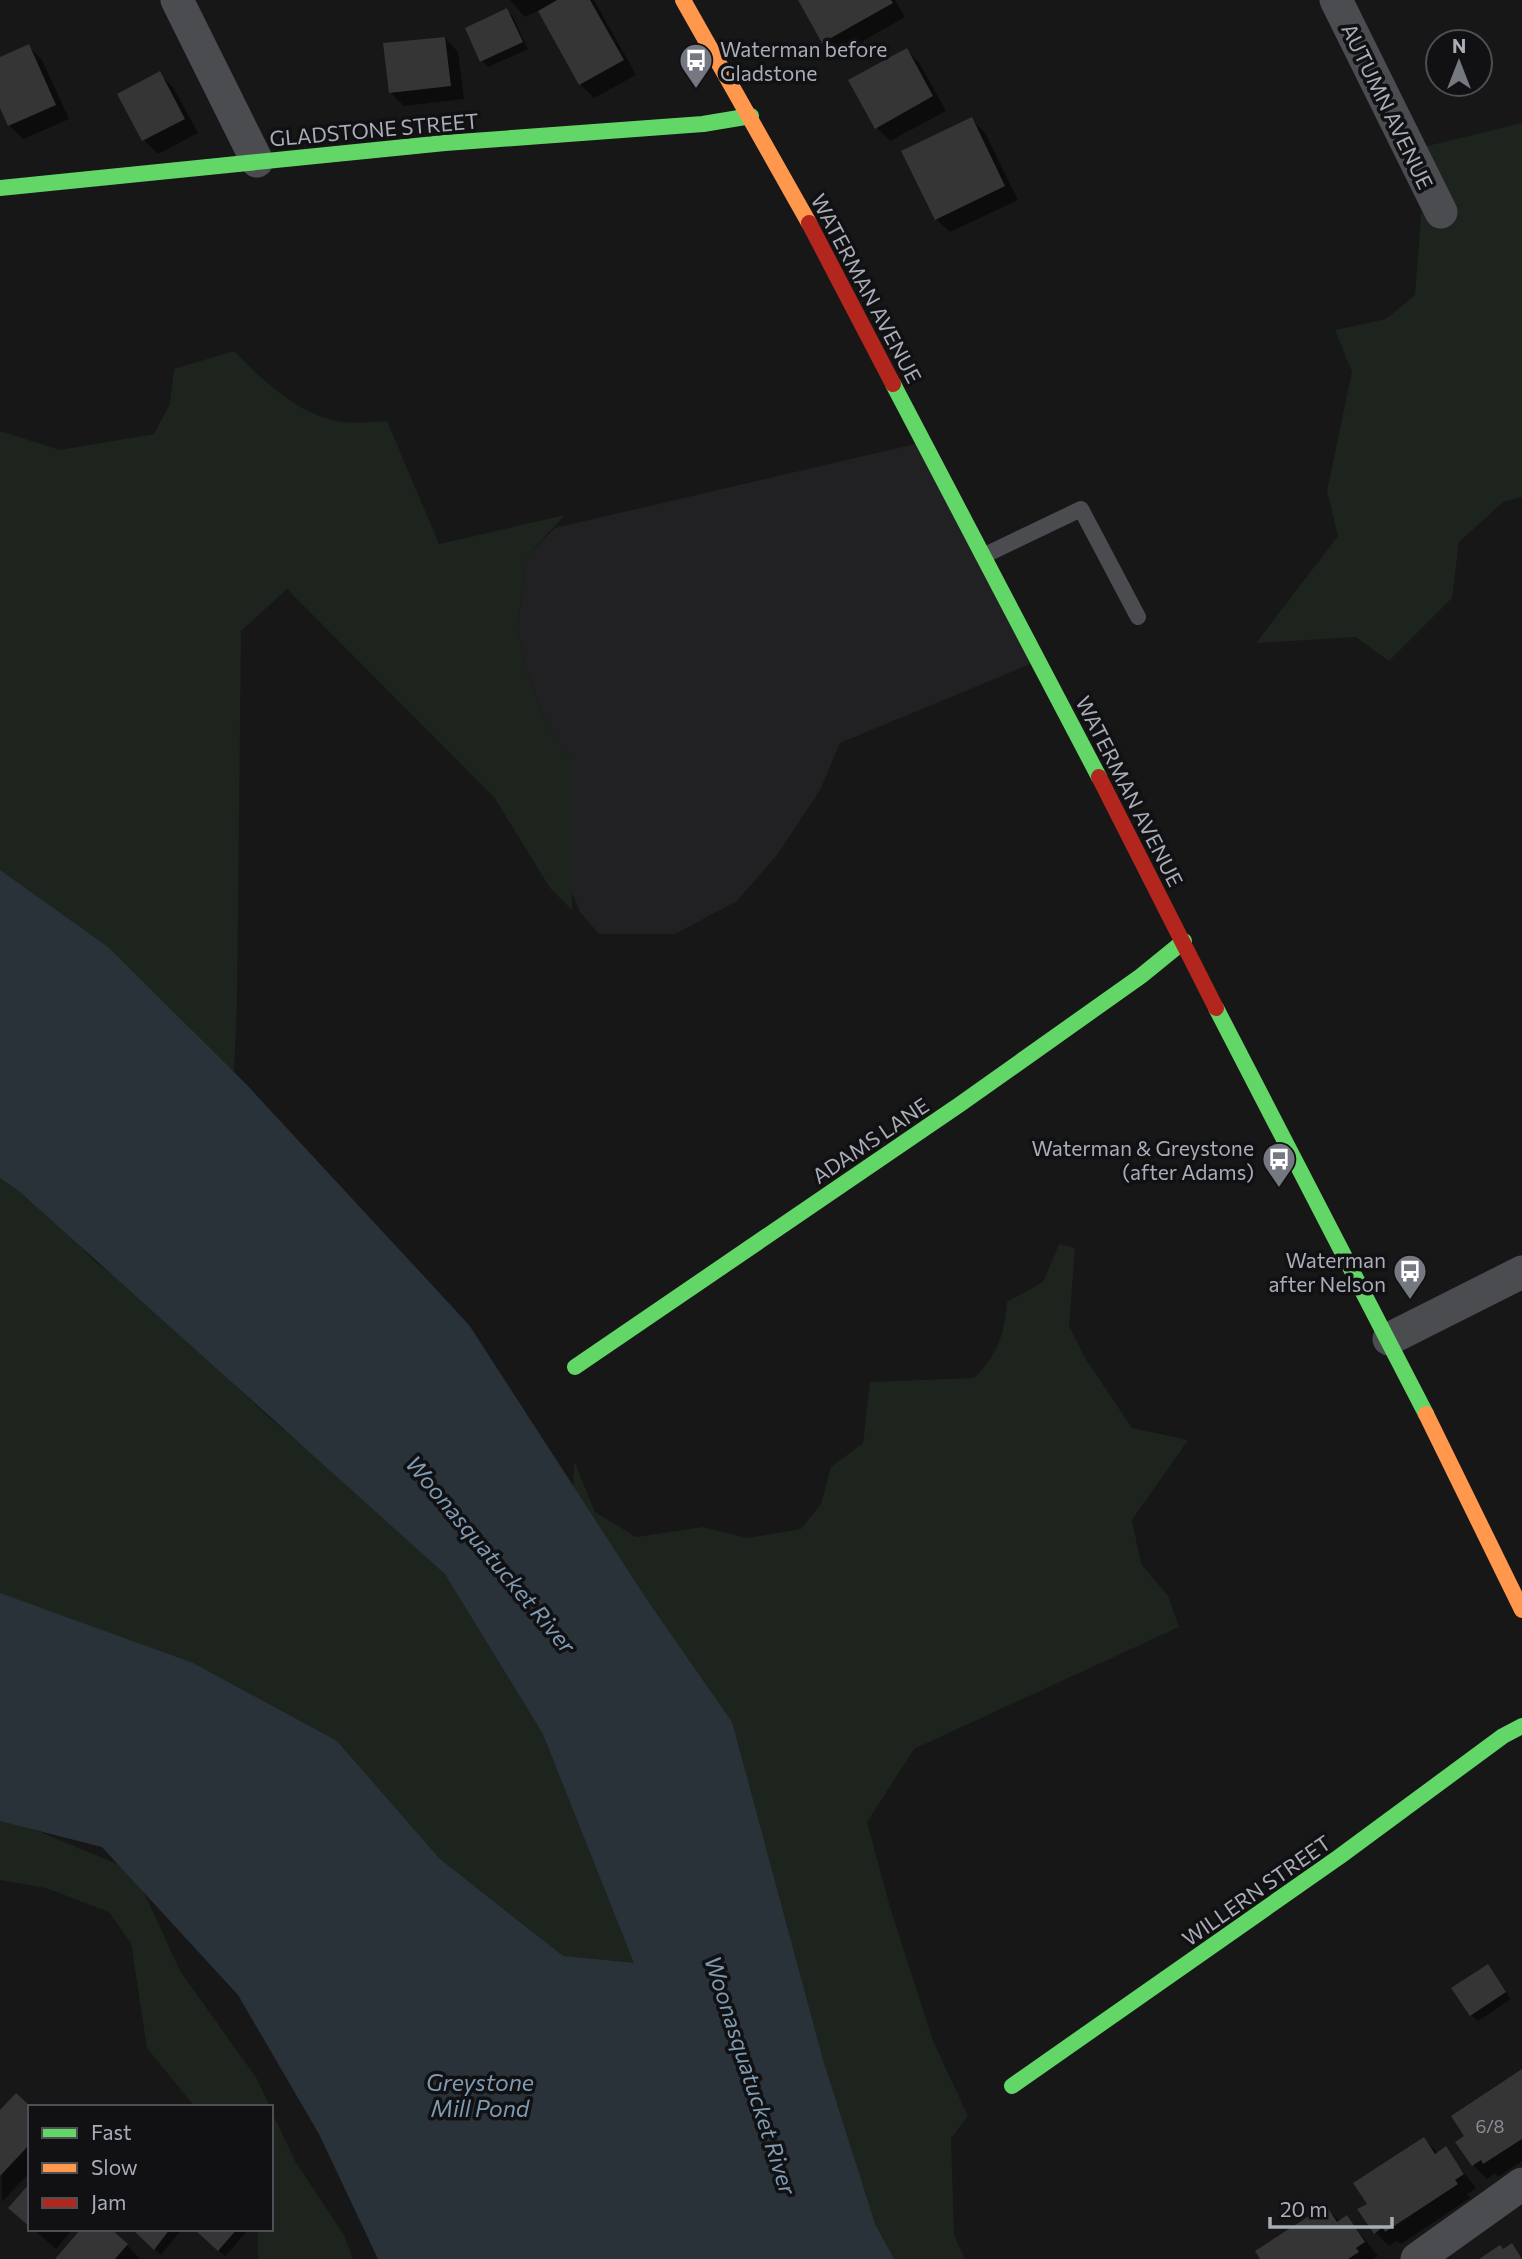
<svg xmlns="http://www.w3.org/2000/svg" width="1522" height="2259" font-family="Commissioner,sans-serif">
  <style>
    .built { fill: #212123 }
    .green { fill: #1d241e }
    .water { fill: #2a3239 }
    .shadow { fill: #0007 }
    .building { fill: #353536 }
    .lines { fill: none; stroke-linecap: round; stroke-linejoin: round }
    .lane { stroke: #4b4c50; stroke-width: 16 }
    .street { stroke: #4b4c50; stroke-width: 33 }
    .fast { stroke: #63d668; stroke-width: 16 }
    .slow { stroke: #ff974d; stroke-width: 16 }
    .jam { stroke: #b3261e; stroke-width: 16 }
    .labels { text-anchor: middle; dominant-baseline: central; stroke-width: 7; stroke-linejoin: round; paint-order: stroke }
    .number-label { font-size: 18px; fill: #8b8f98 }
    .poi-label { font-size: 21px; fill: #a8adb8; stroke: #111113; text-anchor: end }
    .street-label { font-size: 21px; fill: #a8adb8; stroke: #111113 }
    .water-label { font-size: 23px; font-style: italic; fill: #7f9bb3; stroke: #111113 }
  </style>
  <rect width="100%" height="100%" fill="#171717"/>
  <path class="built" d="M932,440L1038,661L840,743L820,790L777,855L737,901L675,934H599L580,912L572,893V760L547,727L527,671L517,628L527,556L555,528Z"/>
  <path class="green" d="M1522,123V497L1503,502L1459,542L1452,598L1389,661L1356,637L1256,643L1338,536L1327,491L1352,372L1335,330L1386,319L1415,295L1423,191L1407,151Z
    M234,351C261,379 297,413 337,421C353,424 371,422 387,421L439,544L565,515L527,556L517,628L527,671L547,727L572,760V910L550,888L494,797L287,589L241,631L237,1001L231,1149L0,908V431L60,450L154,434L170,404L174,369Z
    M0,1157L93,1260L155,1307L266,1415L301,1444L365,1484L435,1558L563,1754L652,1965L572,1967L530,1930L440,1859L337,1741L0,1644Z
    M1059,1244L1075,1248L1069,1326L1085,1358L1132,1428L1188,1440L1132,1520L1141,1564L1168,1596L1179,1627L914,1749L867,1822L890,1907L933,2041L968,2116L951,2138L954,2235L965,2259H886L572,1526L574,1461L595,1512L636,1537L703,1527L747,1538L801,1529L821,1504L831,1467L863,1443L870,1382L974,1378C998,1355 1004,1335 1007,1302L1043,1282Z
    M0,1821L26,1826L134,1871L180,1971L257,2079L270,2107H195L147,2048L131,1943L109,1912L46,1888L0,1880Z
    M271,2110L295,2161L344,2235L353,2259H258V2229H271Z"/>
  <path class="water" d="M0,870L108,947L246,1084L469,1325L647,1600L732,1722L823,2060L875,2224L894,2259H378L319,2134L238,1995L102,1847L0,1821V1593L193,1663L337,1741L440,1859L563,1956L634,1963L543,1734L445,1574L19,1191L0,1178Z"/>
  <path class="shadow" d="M510,0H594L636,75L594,98L580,84L540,10L525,17Z
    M800,0H895L905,17L838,55L824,42Z
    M507,10L513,17L528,49L488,67L482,61Z
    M445,38L458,52L464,99L404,106L390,92Z
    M28,46L42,60L69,119L23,139L9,125L0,104V59Z
    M907,50L920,64L946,111L890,141L876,127Z
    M159,73L173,87L198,133L158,154L144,140L120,95Z
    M971,119L985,133L1018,200L950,232L936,219Z
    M1488,1966L1511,1999L1478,2021L1471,2015Z
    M1522,2072V2161L1498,2177L1495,2173L1487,2179L1473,2165L1467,2137Z
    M30,2108V2172L2,2202L0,2112Z
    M1424,2139L1439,2154L1446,2149L1476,2188L1467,2194L1470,2198L1401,2244L1397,2241L1389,2246L1375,2232L1369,2204Z
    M1326,2207L1340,2222L1347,2217L1378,2256L1373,2259H1262Z
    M33,2229H73L56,2249Z
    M134,2229H182L161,2255Z
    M196,2229H249L225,2256Z
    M127,2245L140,2259H57Z"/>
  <path class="building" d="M557,0H590L624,60L579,85L538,11Z
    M798,0H891L893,3L822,43Z
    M507,8L523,42L480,62L465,28Z
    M445,37L451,86L389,93L383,43Z
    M29,44L56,105L8,126L0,108V57Z
    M907,48L933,96L875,129L848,80Z
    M160,71L185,119L142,141L117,94Z
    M972,117L1005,186L935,220L901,151Z
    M1488,1964L1506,1992L1470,2016L1451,1988Z
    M1522,2069V2139L1483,2164L1481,2160L1472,2166L1455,2142L1464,2136L1451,2116Z
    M16,2093L30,2106V2144L0,2176V2110Z
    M1424,2137L1435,2154L1446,2146L1464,2174L1455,2180L1458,2184L1385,2232L1383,2227L1374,2234L1357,2209L1367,2204L1353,2183Z
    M30,2183V2227L8,2208Z
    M1326,2205L1337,2222L1347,2215L1365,2242L1356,2248L1359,2252L1348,2259H1260L1255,2251Z
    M81,2229H111L128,2244L115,2259H55Z
    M132,2229H170L154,2250Z
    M194,2229H237L218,2251Z
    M1512,2243L1522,2259H1479L1500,2245L1503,2249Z"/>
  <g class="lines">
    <path class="lane" d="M983,556L1081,509L1138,617"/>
    <path class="street" d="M177,0L257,161
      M1336,0L1441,212
      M1389,1339L1522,1272
      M1417,2259L1522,2184"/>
    <path class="fast" d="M0,188L445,143L703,124L751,116
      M893,384L1099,777
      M1216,1008L1426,1414
      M575,1367L959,1105L1141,976L1184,941
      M1012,2086L1339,1857L1503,1736L1522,1726"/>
    <path class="slow" d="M683,0L809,223
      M1426,1414L1522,1610"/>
    <path class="jam" d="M809,223L893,384
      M1099,777L1216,1008"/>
  </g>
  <defs>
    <symbol id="bus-pin" viewBox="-11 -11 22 30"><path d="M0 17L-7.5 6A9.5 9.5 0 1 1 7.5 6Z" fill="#757880" stroke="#111113"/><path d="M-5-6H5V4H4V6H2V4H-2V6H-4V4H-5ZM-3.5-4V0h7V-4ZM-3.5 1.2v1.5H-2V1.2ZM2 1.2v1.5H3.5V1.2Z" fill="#fff"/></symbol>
  </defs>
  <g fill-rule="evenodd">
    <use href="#bus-pin" x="677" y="41" width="38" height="52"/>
    <use href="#bus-pin" x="1260" y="1140" width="38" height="52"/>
    <use href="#bus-pin" x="1391" y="1252" width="38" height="52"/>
  </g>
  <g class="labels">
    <g class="number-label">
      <text x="1490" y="2126">6/8</text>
    </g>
    <g class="poi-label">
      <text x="720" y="48" text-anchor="start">Waterman before<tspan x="720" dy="24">Gladstone</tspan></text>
      <text x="1254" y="1147">Waterman &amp; Greystone<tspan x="1254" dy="24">(after Adams)</tspan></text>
      <text x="1386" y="1259">Waterman<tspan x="1386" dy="24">after Nelson</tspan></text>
    </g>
    <g class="street-label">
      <text transform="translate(1388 106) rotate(64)">AUTUMN AVENUE</text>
      <text transform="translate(374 129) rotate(-5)">GLADSTONE STREET</text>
      <text transform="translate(867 288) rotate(62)">WATERMAN AVENUE</text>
      <text transform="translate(1130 791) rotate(63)">WATERMAN AVENUE</text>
      <text transform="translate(870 1140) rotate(-34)">ADAMS LANE</text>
      <text transform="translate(1256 1890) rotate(-35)">WILLERN STREET</text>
    </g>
    <g class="water-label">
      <text transform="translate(491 1554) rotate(50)">Woonasquatucket River</text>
      <text transform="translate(751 2075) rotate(72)">Woonasquatucket River</text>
      <text x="480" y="2082">Greystone<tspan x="480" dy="26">Mill Pond</tspan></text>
    </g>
  </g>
  <rect x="28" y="2105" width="245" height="126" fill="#111113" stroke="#4d4f55" stroke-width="2"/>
  <rect x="42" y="2128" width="35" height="10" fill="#63d668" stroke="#4d4f55" stroke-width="2"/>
  <text x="91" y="2140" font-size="21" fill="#a8adb8">Fast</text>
  <rect x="42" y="2163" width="35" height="10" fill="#ff974d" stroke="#4d4f55" stroke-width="2"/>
  <text x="91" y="2175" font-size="21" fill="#a8adb8">Slow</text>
  <rect x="42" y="2198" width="35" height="10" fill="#b3261e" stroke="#4d4f55" stroke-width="2"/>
  <text x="91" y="2210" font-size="21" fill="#a8adb8">Jam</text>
  <g transform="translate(1459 63)"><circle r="33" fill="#111113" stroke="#4d4f55" stroke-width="2"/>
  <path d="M0-5L12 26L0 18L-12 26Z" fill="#757880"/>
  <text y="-10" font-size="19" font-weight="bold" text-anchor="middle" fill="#a8adb8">N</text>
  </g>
  <path d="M1270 2217v10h122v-10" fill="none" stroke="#a8adb8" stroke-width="3.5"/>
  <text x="1280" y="2217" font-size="21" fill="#a8adb8" stroke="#111113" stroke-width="5" paint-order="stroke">20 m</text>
</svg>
